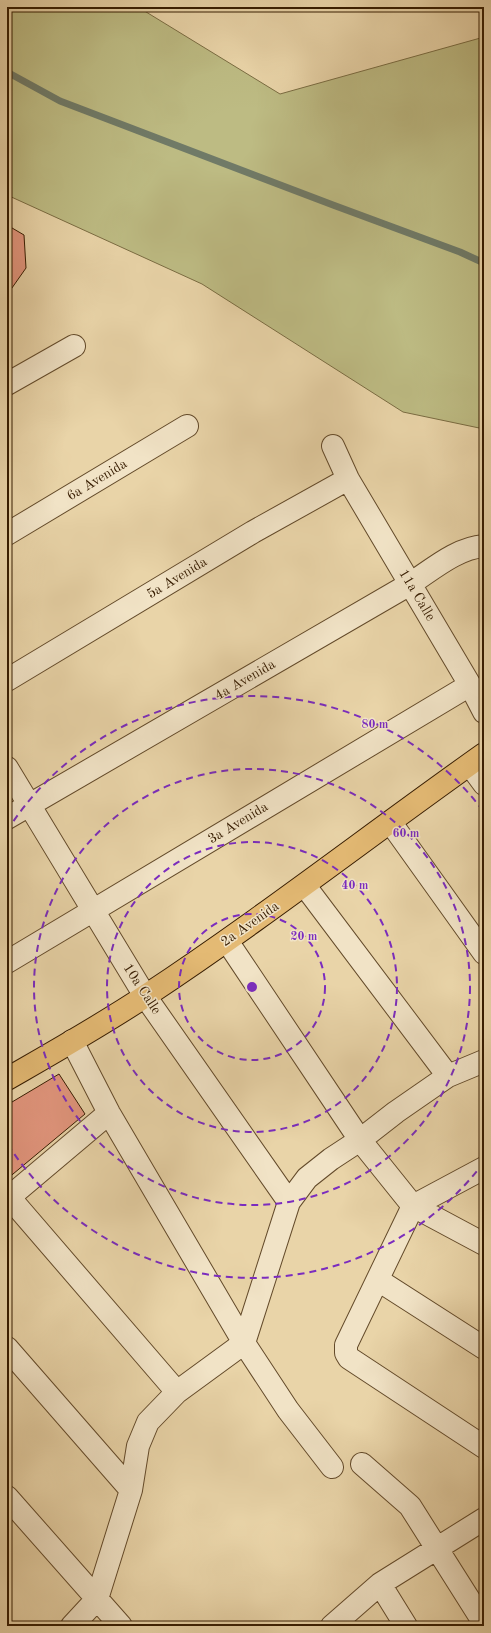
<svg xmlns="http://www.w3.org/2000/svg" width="491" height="1633" font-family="'Old Standard TT',serif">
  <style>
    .green { fill: #bdbb83; stroke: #7a6c42 }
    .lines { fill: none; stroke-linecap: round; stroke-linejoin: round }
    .stream { stroke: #707a67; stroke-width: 7 }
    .building { fill: #e3967e; stroke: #361c00 }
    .minor-casing { stroke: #634a2a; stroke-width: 24 }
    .major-casing { stroke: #361c00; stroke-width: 24 }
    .minor { stroke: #f1e3c6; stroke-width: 22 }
    .major { stroke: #e4ba74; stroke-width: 22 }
    .ring { fill: none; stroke: #7b2cbf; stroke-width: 2; stroke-dasharray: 7 5 }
    .labels { text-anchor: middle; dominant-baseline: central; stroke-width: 3; stroke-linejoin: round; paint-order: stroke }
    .street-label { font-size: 14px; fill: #361c00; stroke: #f1e3c6 }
    .centre { fill: #7b2cbf; stroke: #f1e3c6; stroke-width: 2 }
    .ring-label { font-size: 12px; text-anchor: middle; font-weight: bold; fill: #7b2cbf; stroke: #f1e3c6; stroke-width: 3; stroke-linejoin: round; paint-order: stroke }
  </style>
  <rect width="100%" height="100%" fill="#e9d4a8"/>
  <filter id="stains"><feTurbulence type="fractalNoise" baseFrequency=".005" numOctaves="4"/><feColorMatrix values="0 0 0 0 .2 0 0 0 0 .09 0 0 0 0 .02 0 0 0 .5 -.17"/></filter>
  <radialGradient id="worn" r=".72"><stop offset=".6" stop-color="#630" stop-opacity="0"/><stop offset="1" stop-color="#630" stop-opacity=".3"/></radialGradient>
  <path class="green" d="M7,7H138L280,94L484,37V429L403,412L202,284L7,195Z"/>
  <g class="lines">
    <path class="stream" d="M7,72L60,101L333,205L460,252L484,263"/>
  </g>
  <path class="building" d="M7,225L24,235L26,268L7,295Z
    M59,1074L85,1114L7,1179V1105Z"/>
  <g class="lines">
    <defs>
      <path id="minor" d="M7,384L74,346
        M333,446L348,479L470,685L484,712
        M7,534L187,426
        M7,680L253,532L348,479
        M470,765L484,784
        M7,768L145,996L289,1202
        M7,818L410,584C433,569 457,548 484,546
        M391,823L484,953
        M305,886L448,1076
        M227,941L360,1140L413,1206L484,1244
        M7,962L470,685
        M72,1041L109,1113L244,1343L288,1410L332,1467
        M484,1168L413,1206L346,1345V1353L349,1358L484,1447
        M9,1197L177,1392
        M7,1199L109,1113
        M378,1280L484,1348
        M7,1348L131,1490
        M362,1464L410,1506L484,1623
        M7,1497L121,1626
        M380,1584L406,1626
        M72,1626L97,1599L131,1490L138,1446L148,1422L177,1392L244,1343L289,1202L307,1178L331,1159L360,1140L396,1112L448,1076L484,1061
        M332,1626L380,1584L484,1519"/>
      <path id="major" d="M7,1079C54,1052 102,1025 147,995C262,919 371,834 484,754"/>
    </defs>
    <use href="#minor" class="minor-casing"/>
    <use href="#major" class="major-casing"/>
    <use href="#minor" class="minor"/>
    <use href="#major" class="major"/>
  </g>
  <g class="ring">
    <circle cx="252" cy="987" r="73"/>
    <circle cx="252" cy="987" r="145"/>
    <circle cx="252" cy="987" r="218"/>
    <path d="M484 1162A290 290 0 0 1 7 1143M7 831A290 290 0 0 1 484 812"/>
  </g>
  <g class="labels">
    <g class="street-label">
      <text transform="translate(97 480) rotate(-31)">6a Avenida</text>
      <text transform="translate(177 578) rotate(-31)">5a Avenida</text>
      <text transform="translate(417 595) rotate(59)">11a Calle</text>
      <text transform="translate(245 680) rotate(-30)">4a Avenida</text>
      <text transform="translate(238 823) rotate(-31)">3a Avenida</text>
      <text transform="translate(250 924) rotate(-35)">2a Avenida</text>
      <text transform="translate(142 989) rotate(57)">10a Calle</text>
    </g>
  </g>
  <circle cx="252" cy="987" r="6" class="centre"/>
  <g class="ring-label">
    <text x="375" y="728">80 m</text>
    <text x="406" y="837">60 m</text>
    <text x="355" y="889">40 m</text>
    <text x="304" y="940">20 m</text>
  </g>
  <rect width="491" height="1633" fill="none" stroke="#e9d4a8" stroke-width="24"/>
  <rect x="8" y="8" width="475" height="1617" fill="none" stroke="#361c00" stroke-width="2"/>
  <rect x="12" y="12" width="467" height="1609" fill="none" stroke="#361c00"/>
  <rect width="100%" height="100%" filter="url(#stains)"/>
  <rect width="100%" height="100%" fill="url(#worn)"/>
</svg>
